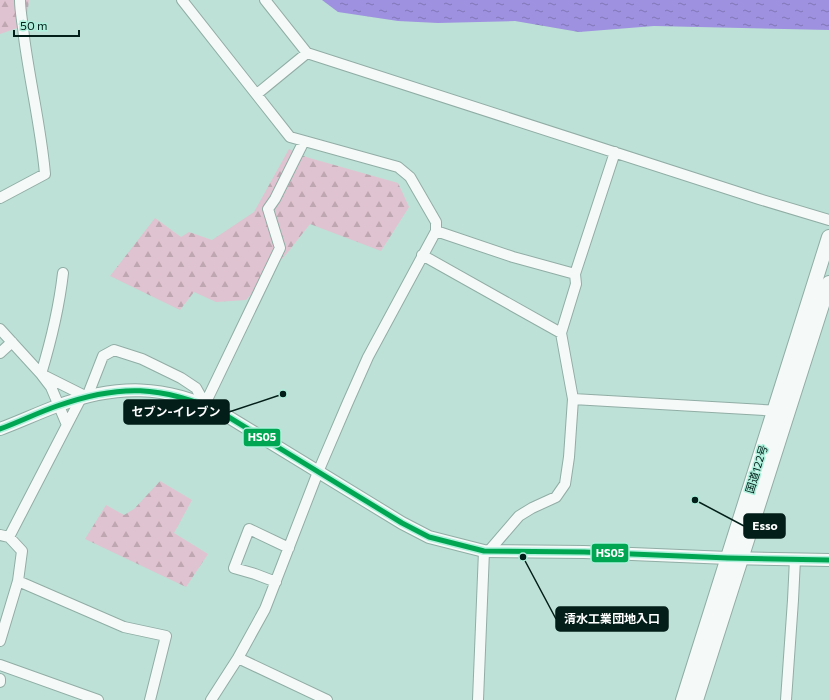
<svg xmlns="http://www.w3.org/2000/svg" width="829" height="700" font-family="Commissioner,'Noto Sans JP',sans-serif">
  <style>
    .forest { fill: url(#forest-firs) }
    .water { fill: url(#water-ripples) }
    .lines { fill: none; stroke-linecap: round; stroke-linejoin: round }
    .minor-casing { stroke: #91ada5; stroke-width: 12 }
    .major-casing { stroke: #91ada5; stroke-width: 14 }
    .highway-casing { stroke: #91ada5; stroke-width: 16 }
    .minor { stroke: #f5faf9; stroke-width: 10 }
    .major { stroke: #f5faf9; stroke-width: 12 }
    .highway { stroke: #f5faf9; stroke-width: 14 }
    .bus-1-casing { stroke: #aef0dc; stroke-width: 8 }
    .bus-1 { stroke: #00a651; stroke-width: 5 }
    .labels { text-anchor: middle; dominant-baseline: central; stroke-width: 3; stroke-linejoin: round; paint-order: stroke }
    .street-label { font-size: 11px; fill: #031e18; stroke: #aef0dc }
    .leader { fill: none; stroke: #031e18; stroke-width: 1.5 }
    .callout-dot { fill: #031e18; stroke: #aef0dc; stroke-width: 1.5 }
    .callout { fill: #031e18; stroke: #031e18; stroke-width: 1.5 }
    .callout-label { font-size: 12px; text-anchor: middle; font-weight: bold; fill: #fff }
    .line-badge { stroke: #aef0dc; stroke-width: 1.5 }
    .badge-label { font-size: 11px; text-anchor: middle; font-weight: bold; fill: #fff }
  </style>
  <defs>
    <pattern id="forest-firs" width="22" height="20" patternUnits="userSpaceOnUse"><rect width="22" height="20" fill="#e0c3d0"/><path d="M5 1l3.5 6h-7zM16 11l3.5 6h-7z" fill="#bfa7b2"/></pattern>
    <pattern id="water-ripples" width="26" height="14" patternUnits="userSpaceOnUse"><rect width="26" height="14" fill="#9e91e0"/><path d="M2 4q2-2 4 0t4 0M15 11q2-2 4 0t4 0" fill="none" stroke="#7f76b5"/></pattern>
  </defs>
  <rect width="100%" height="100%" fill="#bde1d6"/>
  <path class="forest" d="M0,0H29L26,25L0,34Z
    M289,149L306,157L398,183L409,207L381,251L310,224L288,252L246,300L216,302L194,292L180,310L110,276L155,218L181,237L189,232L212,240L254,212Z
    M160,481L192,500L174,533L208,554L186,587L85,539L106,505L124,515L134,509Z"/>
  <path class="water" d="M322,0H829V30L654,26L579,32L515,21L438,23L398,21L338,12Z"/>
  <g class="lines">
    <defs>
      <path id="minor" d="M182,0L290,137L398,167L410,177L436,222V231L368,357L348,402L318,472L265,609L238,658L211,700
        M265,0L307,53
        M257,94L307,53L759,199L829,220
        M0,198L45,174C41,128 30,83 24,37C23,24 20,12 20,0
        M436,231L513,257L575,274L615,152
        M422,255L561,333
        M0,329L41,374L51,387L67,425
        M0,353L12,342
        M41,374L87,397L103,356L114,350L142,359L181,378L196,388L205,404
        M41,374C51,341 59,308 63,273
        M573,399L780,411
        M205,404L280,248L268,209L275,199L304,141
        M0,535L9,537L22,551L18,581L0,641
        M9,537L81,398
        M488,552L519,516L532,508L556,497L565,484L569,457L573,399L561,333L576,284L575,274
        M18,581L124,627L166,636L150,700
        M276,582L255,574L234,568L249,529L289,548
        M238,658L327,700
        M0,665L98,700
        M0,679V682
        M478,700L484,551
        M786,700L793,600L795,559"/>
      <path id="major" d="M0,429C19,422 38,413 57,406C116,384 166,384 222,413L402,523L429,537L484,551L584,552L728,558L829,560"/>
      <path id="highway" d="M683,700L829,237
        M696,700L829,283"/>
    </defs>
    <use href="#minor" class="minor-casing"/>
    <use href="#major" class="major-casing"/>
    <use href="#highway" class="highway-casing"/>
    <use href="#minor" class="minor"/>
    <use href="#major" class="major"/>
    <use href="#highway" class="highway"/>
    <defs>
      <path id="bus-1" d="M0,429C19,422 37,413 57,406C119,384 162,385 222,413L402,523L429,537L484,551L584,552L728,558L829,560"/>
    </defs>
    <use href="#bus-1" class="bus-1-casing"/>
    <use href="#bus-1" class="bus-1"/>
  </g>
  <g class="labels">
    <g class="street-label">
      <text transform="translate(756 469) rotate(-73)">国道122号</text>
    </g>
  </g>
  <path class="leader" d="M283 394L229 412M695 500L744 526M523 557L556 619"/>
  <g class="callout-dot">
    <circle cx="283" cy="394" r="4"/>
    <circle cx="695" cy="500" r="4"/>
    <circle cx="523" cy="557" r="4"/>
  </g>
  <g class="callout">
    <rect x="124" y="400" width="105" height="24" rx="4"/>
    <rect x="744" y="514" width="41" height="24" rx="4"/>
    <rect x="556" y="607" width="112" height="24" rx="4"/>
  </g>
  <g class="callout-label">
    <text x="176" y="416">セブン-イレブン</text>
    <text x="765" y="530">Esso</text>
    <text x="612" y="623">清水工業団地入口</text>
  </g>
  <g class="line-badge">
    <rect x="243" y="428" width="38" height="19" rx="4" fill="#00a651"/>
    <rect x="591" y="543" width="38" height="20" rx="4" fill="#00a651"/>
  </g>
  <g class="badge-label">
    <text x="262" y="441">HS05</text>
    <text x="610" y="557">HS05</text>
  </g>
  <path d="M14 30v6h65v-6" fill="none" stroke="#031e18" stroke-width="2"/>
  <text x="20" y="30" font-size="12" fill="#031e18" stroke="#aef0dc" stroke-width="3" paint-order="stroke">50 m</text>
</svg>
